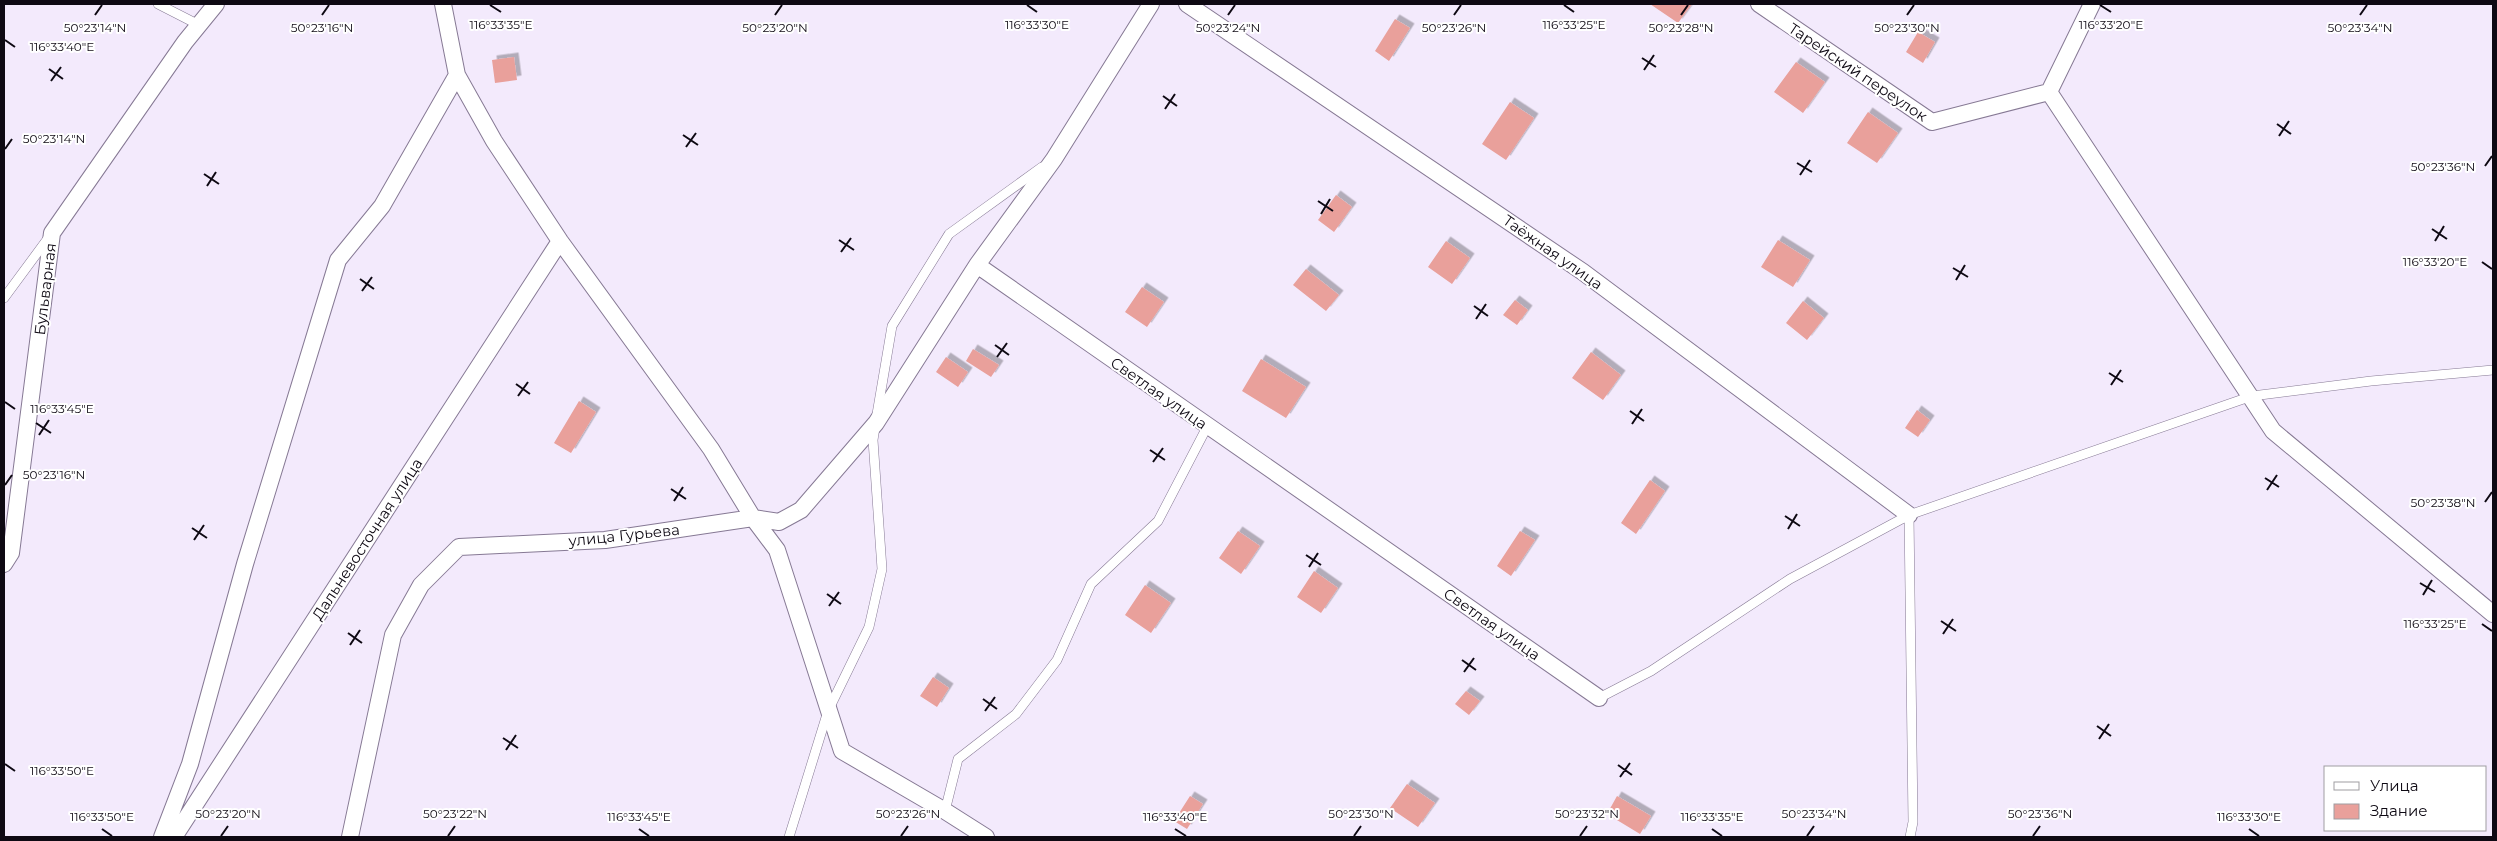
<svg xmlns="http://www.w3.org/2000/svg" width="2497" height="841" font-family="Montserrat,sans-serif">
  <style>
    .building { fill: #e9a09b; filter: url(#shadow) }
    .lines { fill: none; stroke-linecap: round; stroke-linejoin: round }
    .service-casing { stroke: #867994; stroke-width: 10 }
    .minor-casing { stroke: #867994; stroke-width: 18 }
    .service { stroke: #fff; stroke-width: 9 }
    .minor { stroke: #fff; stroke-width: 16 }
    .ticks { fill: none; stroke: #0e0913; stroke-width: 2 }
    .labels { text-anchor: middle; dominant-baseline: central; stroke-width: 4; stroke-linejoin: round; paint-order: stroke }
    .street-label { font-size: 15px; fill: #0e0913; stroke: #fff }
    .ticks-label { font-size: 12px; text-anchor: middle; fill: #0e0913; stroke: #fff; stroke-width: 4; stroke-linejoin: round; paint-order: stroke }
  </style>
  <defs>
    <filter id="shadow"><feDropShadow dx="4.5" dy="-4.5" stdDeviation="0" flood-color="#0004"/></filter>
  </defs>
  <rect width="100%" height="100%" fill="#f3eafc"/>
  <path class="building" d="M1650,4H1692L1678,23Z
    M1395,19L1410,28L1389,61L1375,51Z
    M1918,32L1935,42L1923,63L1906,52Z
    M514,57L517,80L495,83L492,60Z
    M1796,62L1825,82L1803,113L1774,92Z
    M1510,102L1534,118L1506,160L1482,144Z
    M1868,112L1898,133L1877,163L1847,143Z
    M1336,195L1352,207L1334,232L1318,220Z
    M1778,240L1810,260L1793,287L1761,267Z
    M1446,241L1470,258L1452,284L1428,267Z
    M1306,269L1339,295L1326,311L1293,285Z
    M1142,287L1164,302L1147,327L1125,312Z
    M1515,300L1528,310L1517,325L1503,315Z
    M1803,301L1824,318L1807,340L1786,323Z
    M973,349L999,365L991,377L966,361Z
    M1591,352L1621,375L1603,400L1572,378Z
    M946,357L968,372L958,387L936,372Z
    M1261,359L1306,387L1286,418L1242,391Z
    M579,401L596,412L571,453L554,443Z
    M1917,410L1930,420L1918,437L1905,428Z
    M1650,480L1665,491L1636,534L1621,523Z
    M1238,531L1260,546L1241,574L1219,558Z
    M1520,531L1535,540L1511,576L1497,566Z
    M1314,571L1338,588L1321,613L1297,597Z
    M1145,585L1171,603L1151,633L1125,615Z
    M933,677L949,688L937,707L920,696Z
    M1466,691L1480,701L1469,715L1455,704Z
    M1407,784L1435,803L1418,827L1390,808Z
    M1190,796L1203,804L1187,829L1174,821Z
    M1617,796L1651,816L1640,834L1607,814Z"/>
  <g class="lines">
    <defs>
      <path id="service" d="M158,4L199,25
        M4,298L49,237
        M877,414L892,326L949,234L1042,167
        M1909,515L1913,822L1910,837
        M1599,698L1651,671L1790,579L1909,515L2252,396L2371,381L2493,370
        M945,811L958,759L1016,714L1057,660L1091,584L1158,521L1207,427
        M789,837L828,711L869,627L882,569L873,440L875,427"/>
      <path id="minor" d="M443,4L457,75L494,141L560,241L711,449L753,518L777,550L842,751L945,811L986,837
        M1151,4L1054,159L977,265L1599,698
        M1187,4L1583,272L1909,515
        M1759,4L1932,122L2049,92
        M2049,92L2273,431L2493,614
        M2049,92L2092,4
        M4,564L11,553L52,233L185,42L216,4
        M162,837L190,764L245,564L338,260L382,206L457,75
        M174,837L560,241
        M350,837L393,635L421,585L459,547L605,540L753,518L779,522L801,510L876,423L977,265"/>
    </defs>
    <use href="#service" class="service-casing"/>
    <use href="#minor" class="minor-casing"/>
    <use href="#service" class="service"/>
    <use href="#minor" class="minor"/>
  </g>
  <path class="ticks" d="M490,5L501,12M1027,5L1037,12M1564,5L1574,12M2100,5L2111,12M95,15L102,5M322,15L329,5M775,15L782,5M1228,15L1235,5M1454,15L1461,5M1681,15L1688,5M1907,15L1914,5M2360,15L2367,5M5,40L15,47M1642,58L1656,67M49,69L63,79M1644,70L1654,55M51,81L61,67M1163,96L1177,106M1165,109L1175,94M2277,124L2291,134M683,135L698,145M2279,136L2289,121M686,147L696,133M5,149L12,139M1797,163L1812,172M2485,166L2492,156M204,174L219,184M1800,175L1810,160M207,186L216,172M1318,201L1333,211M1321,214L1330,199M2432,229L2447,239M839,240L854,250M2435,241L2444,226M841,252L851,238M2482,262L2492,269M1953,268L1968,277M360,279L374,289M1956,280L1965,265M362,291L372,277M1474,306L1488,316M1476,319L1486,304M995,345L1009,355M997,357L1007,343M2109,373L2123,382M516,384L530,394M2111,385L2121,370M518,396L528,382M5,402L15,409M1630,411L1644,421M36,423L51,433M1632,424L1642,409M39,435L49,420M1150,450L1165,460M1153,462L1163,448M2265,478L2279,487M5,485L12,475M671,489L686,499M2267,490L2277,475M674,501L683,487M2485,502L2492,492M1785,516L1800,526M192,528L207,538M1788,529L1797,514M194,540L204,525M1306,555L1321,565M1309,567L1318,553M2420,583L2435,592M827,594L841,604M2423,595L2432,580M829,606L839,592M1941,621L1956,631M2482,624L2492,631M348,633L362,643M1943,634L1953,619M350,645L360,630M1462,660L1476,670M1464,672L1474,658M983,699L997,709M985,711L995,697M2097,726L2111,736M503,738L518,748M2099,739L2109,724M506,750L516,735M5,764L15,771M1618,765L1632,775M1620,777L1630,763M102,829L112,836M639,829L649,836M1175,829L1186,836M1712,829L1722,836M2249,829L2259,836M221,836L228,826M448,836L455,826M901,836L908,826M1354,836L1361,826M1580,836L1587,826M1807,836L1814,826M2033,836L2040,826"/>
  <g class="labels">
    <g class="street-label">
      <text transform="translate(1858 72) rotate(34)">Тарейский переулок</text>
      <text transform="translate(1553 252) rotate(35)">Таёжная улица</text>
      <text transform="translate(45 289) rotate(-83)">Бульварная</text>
      <text transform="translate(1159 393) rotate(35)">Светлая улица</text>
      <text transform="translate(624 535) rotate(-6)">улица Гурьева</text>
      <text transform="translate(367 539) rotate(-57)">Дальневосточная улица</text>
      <text transform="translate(1492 624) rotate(35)">Светлая улица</text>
    </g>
  </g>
  <g class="ticks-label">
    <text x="1037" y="29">116°33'30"E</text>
    <text x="1574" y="29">116°33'25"E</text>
    <text x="2111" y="29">116°33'20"E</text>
    <text x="501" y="29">116°33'35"E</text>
    <text x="2360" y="32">50°23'34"N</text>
    <text x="95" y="32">50°23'14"N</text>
    <text x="322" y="32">50°23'16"N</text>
    <text x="775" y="32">50°23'20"N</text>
    <text x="1228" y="32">50°23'24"N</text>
    <text x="1454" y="32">50°23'26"N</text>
    <text x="1681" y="32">50°23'28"N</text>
    <text x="1907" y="32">50°23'30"N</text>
    <text x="62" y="51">116°33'40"E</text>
    <text x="54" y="143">50°23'14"N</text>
    <text x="2443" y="171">50°23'36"N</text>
    <text x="2435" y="266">116°33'20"E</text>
    <text x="62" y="413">116°33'45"E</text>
    <text x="54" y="479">50°23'16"N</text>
    <text x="2443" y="507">50°23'38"N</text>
    <text x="2435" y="628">116°33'25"E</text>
    <text x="62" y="775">116°33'50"E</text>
    <text x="228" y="818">50°23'20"N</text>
    <text x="455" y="818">50°23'22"N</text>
    <text x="908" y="818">50°23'26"N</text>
    <text x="1361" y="818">50°23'30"N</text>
    <text x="1587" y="818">50°23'32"N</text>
    <text x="1814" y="818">50°23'34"N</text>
    <text x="2040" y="818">50°23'36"N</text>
    <text x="102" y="821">116°33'50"E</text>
    <text x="639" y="821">116°33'45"E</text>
    <text x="1175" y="821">116°33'40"E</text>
    <text x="1712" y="821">116°33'35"E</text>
    <text x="2249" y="821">116°33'30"E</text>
  </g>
  <rect width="2497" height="841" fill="none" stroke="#0e0913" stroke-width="10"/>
  <rect x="2324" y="766" width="162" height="65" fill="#ffffff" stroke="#9f9da1"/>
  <rect x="2334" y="782" width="25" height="8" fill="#ffffff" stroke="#9f9da1"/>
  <text x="2370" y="791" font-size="15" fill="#0e0913">Улица</text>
  <rect x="2334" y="804" width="25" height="15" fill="#e9a09b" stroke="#9f9da1"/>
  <text x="2370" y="816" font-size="15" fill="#0e0913">Здание</text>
</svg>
